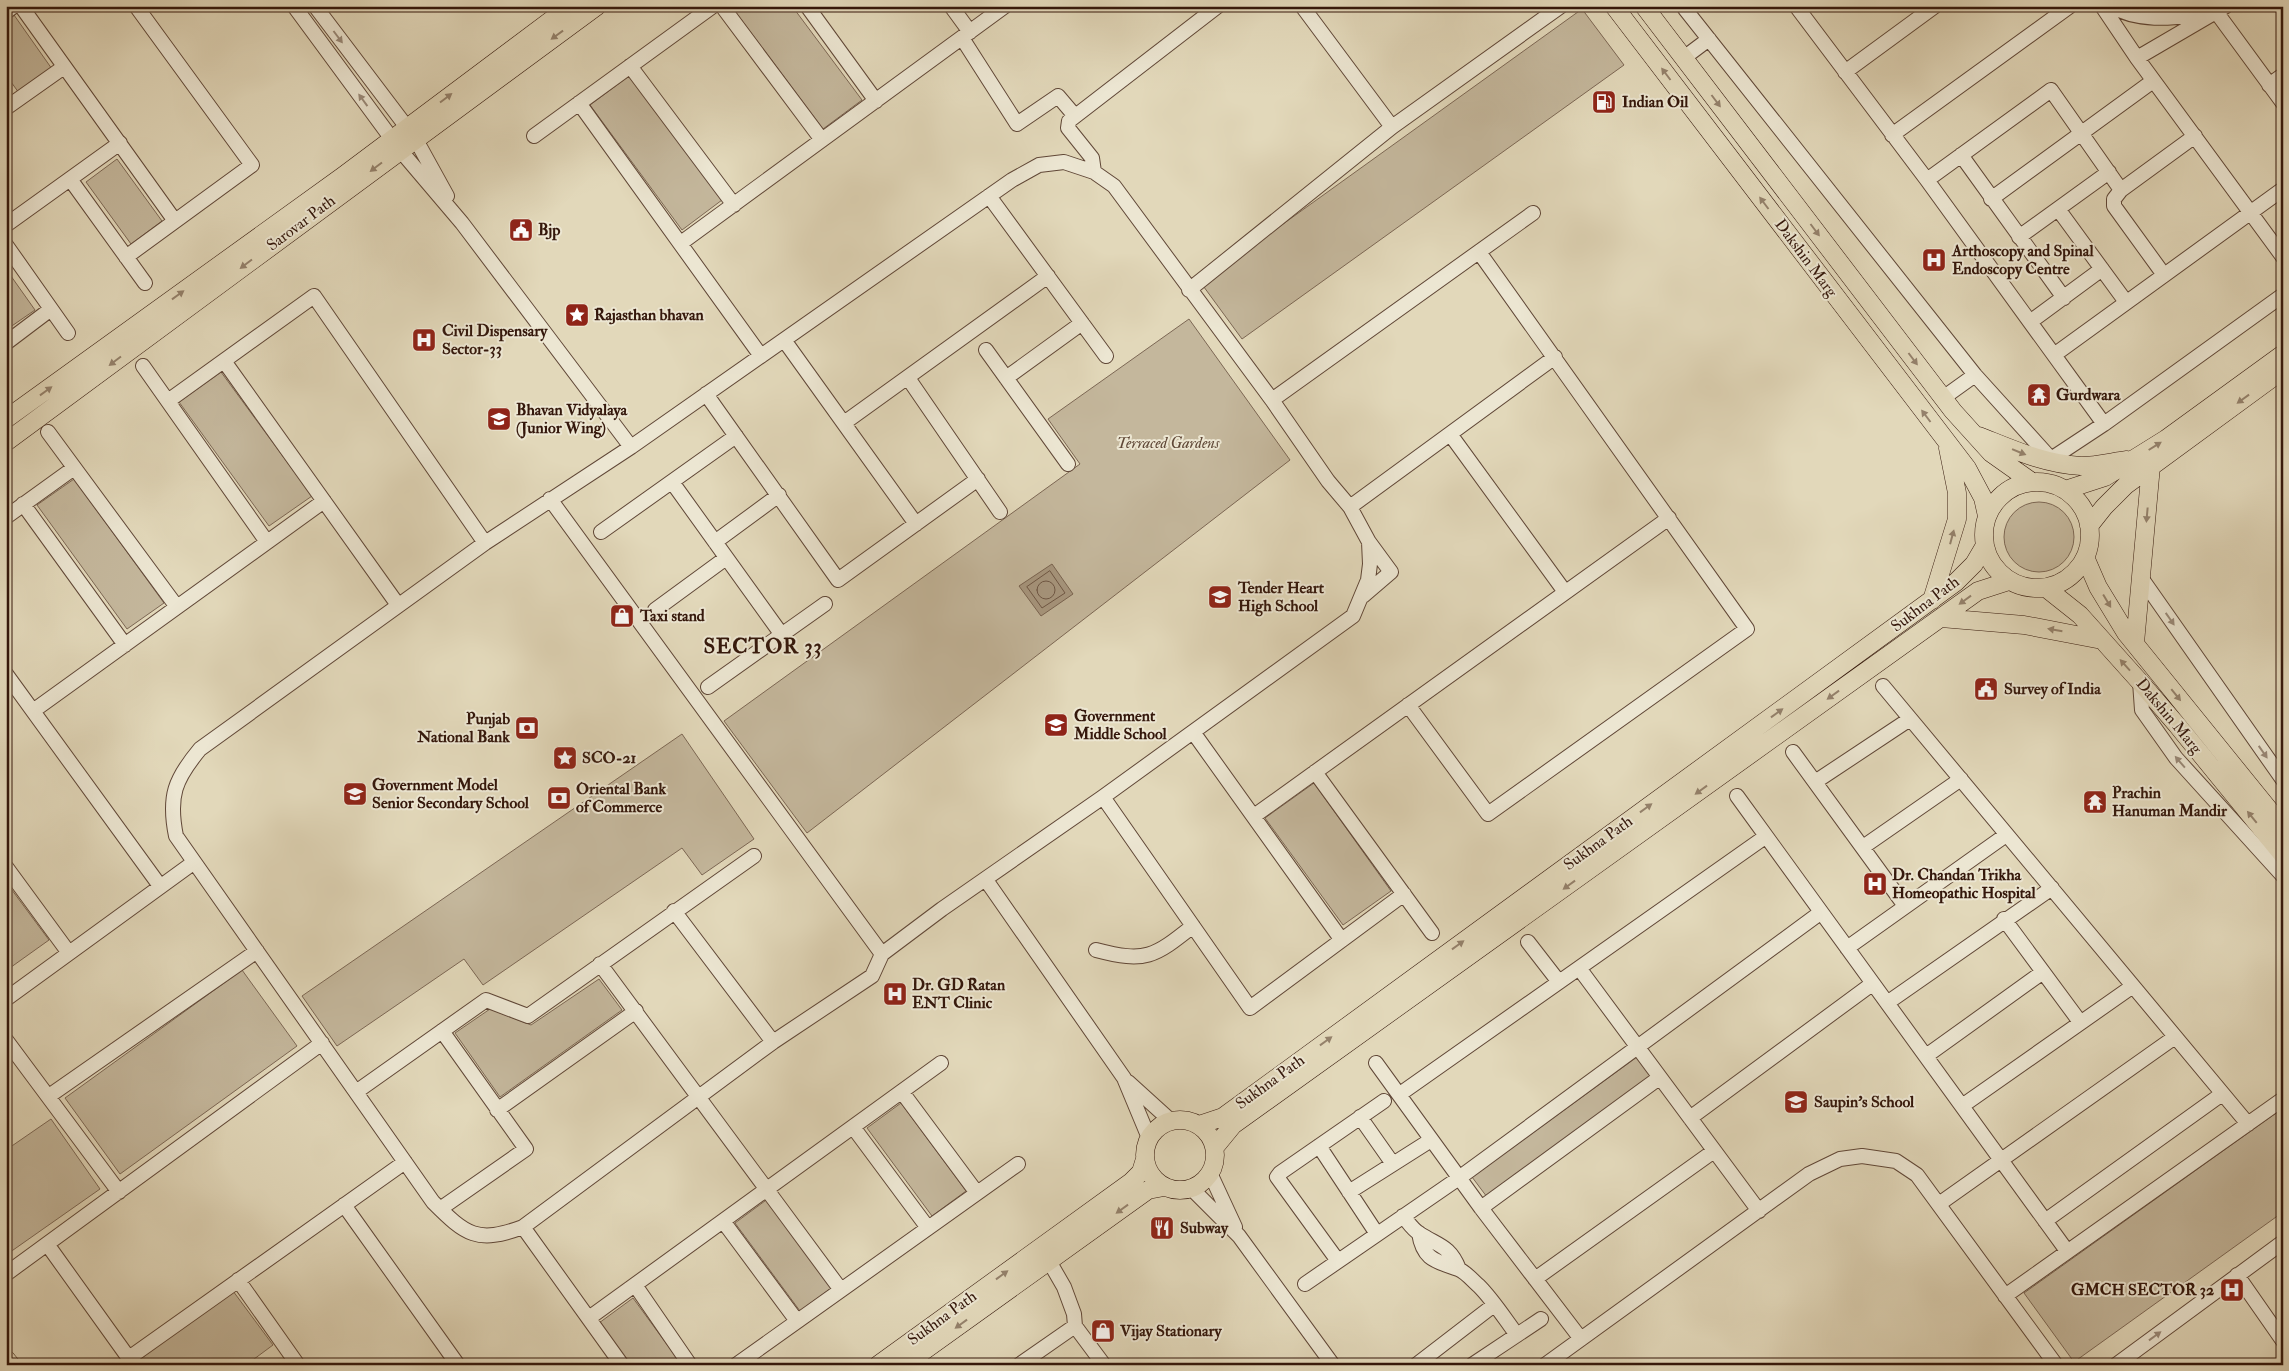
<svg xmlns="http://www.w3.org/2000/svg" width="2289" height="1371" font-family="'IM FELL Double Pica',serif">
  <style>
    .green { fill: #c4b79c; stroke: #7c6754 }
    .water { fill: #a7967e; stroke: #796350 }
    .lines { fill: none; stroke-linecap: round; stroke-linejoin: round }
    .shore { stroke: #6e5644; stroke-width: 1 }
    .minor-casing { stroke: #604737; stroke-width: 16 }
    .major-casing { stroke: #34170b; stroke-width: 19 }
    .minor { stroke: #ece6d2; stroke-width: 14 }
    .major { stroke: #e2d8ba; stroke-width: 18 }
    .oneway { fill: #94816b }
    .oneway2 { fill: #998978 }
    .labels { text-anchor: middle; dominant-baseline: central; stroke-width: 4; stroke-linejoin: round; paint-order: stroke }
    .poi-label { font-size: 16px; font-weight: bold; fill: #34170b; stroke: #ece6d2; text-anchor: start }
    .street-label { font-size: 16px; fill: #34170b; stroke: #ece6d2 }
    .park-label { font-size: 16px; font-style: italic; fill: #5f4736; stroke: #ece6d2 }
    .district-label { font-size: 21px; font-weight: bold; letter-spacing: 1px; fill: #34170b; stroke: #ece6d2 }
  </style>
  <rect width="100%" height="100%" fill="#e2d8ba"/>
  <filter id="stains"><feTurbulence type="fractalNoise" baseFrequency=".004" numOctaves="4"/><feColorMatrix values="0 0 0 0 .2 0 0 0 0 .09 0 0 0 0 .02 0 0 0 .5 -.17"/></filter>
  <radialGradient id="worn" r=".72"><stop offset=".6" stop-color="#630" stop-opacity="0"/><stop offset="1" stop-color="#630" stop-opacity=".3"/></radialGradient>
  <path class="green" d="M731,6H792L862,100L823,129Z
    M1582,9L1624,65L1242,339L1201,283Z
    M14,15L52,69L19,93L6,75V20Z
    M629,76L722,200L682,230L590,105Z
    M117,159L162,221L131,244L86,182Z
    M6,269L35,310L6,330Z
    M1189,319L1290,460L807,833L724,721L1080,464L1048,419Z
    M221,372L312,496L269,526L179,402Z
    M74,479L164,603L127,629L37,505Z
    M2004 537a35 35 0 1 1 70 0a35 35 0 1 1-70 0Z
    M682,734L754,839L702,875L682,848L483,985L464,959L337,1046L302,996Z
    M1314,783L1391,891L1343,925L1265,818Z
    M6,882L49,940L7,970H6Z
    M242,970L297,1046L120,1174L65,1098Z
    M599,979L622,1010L500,1097L455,1033L490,1009L531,1025Z
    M1637,1057L1652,1077L1487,1197L1472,1177Z
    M901,1103L966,1191L932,1216L867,1128Z
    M2283,1108V1212L2074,1362L2024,1293Z
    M51,1119L100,1189L6,1255V1150Z
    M769,1198L834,1286L800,1311L735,1223Z
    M233,1291L273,1345L246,1365H144L140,1359Z
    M633,1298L682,1365H630L599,1323Z"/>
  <path class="water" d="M1052,564L1073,594L1041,616L1019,586Z"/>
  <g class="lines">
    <path class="shore" d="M1050,571L1065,593L1042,608L1027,587Z
      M1037 590a9 9 0 1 1 18 0a9 9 0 1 1-18 0Z"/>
    <defs>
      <path id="minor" d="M21,6L175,221
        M294,6L400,150L462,223L631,447
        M315,6L415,138L447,196
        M722,6L822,140
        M807,6L876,101
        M951,6L970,32
        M1302,6L1392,127
        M1796,6L1927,180L2104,424
        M2102,6L2137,58L2283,257
        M2112,6C2141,25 2184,16 2217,13
        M1685,9L1975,375L2051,459L2104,424L2283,295
        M6,12L14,6
        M2217,13L2283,103
        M962,38L1017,124L1058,96L1075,116
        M1689,54L1709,39
        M2137,58L2226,6
        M630,66L734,205
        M1845,72L1935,6
        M2269,85L2283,75
        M579,103L761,356
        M6,108L64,67
        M1892,135L2070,6
        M534,136L713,6
        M1961,155L2064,298
        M1064,162L1094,172L1114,186L1272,400L1328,481L1350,507L1369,542L1370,564L1368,580L1353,616L1103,797L942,909L882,954L872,976L773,1042L523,1227C477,1244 466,1235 433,1202L176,836C168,796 175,779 200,749L485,543L631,447L1012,180L1039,165Z
        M1094,172L1092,158L1068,128L1069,121L1218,6
        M70,179L145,283
        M1927,180L2051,90L2121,190
        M989,196L1106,356
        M1991,199L2153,81
        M2058,209L2126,302
        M6,225L120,143
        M2019,237L2109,172
        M681,243L1005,6
        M6,245L68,333
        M126,257L252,165L136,6
        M2164,275L2114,206V199L2121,190L2195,136
        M1189,290L1392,127L1561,6
        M2030,322L2102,269
        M784,340L916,524
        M6,343L51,309
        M986,350L1068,464
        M2054,355L2283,189
        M224,361L398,605
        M143,366L267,542
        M908,378L1000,512
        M1006,378L1082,323
        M706,394L838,580L978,479
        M1943,398L1975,375
        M1272,400L1533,213
        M168,401L314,296L485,543
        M844,423L1048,276
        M48,432L177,607
        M1450,434L1565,592
        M672,482L782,635
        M550,499L882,954
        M23,504L125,645
        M1350,507L1555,357
        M6,517L74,468
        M601,532L736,436
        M715,542L779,495
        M2142,579L2283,780
        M1363,596L1391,572L1369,542
        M655,610L726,558
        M6,674L160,886
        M2140,682L2142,710L2176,758L2283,876
        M1883,686L2248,1124
        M708,687L825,604
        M1408,705L1488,814L1747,629L1479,252
        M33,711L324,501
        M1193,732L1341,939
        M1793,752L1905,906
        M1315,772L1432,933
        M1815,782L1910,719
        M1737,796L2067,1251
        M1103,797L1250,1008L1404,894
        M1254,816L1669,518
        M1863,847L1961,779
        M6,867L69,953
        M986,880L1124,1078L1149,1138
        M674,911L773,1042
        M2004,919L2080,1022
        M1528,942L1559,982
        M1847,948L2006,835
        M1096,950C1146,963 1154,957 1193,926
        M600,964L841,1290
        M1579,968L1759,1211
        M6,999L193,863
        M1887,1003L2052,888
        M6,1040L119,1192
        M1926,1056L2043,972
        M1376,1063L1481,1208L1581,1339
        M1128,1082L1171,1121
        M356,1092L486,1000L528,1016L754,856
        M902,1092L977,1193
        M1400,1094L1765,837
        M49,1096L257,951
        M1962,1106L2133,986
        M497,1110L636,1011
        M1360,1117L1393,1164
        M1690,1118L1872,984
        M853,1127L928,1228
        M1319,1146L1377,1234
        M1210,1173L1235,1227
        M1191,1188L1239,1236L1333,1365
        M1349,1192L1431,1140
        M1939,1204L2175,1037
        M344,1205L458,1365
        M1481,1208L1659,1078
        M440,1209L526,1149L442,1031
        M1403,1216C1408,1222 1413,1230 1420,1234C1439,1246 1450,1246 1459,1269
        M723,1221L797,1321
        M2045,1221L2222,1094
        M523,1227L622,1365
        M1419,1233C1423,1260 1436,1261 1458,1269C1465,1271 1473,1281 1479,1286C1493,1300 1505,1319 1517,1335
        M47,1244L133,1364
        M1049,1261L1064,1287L1074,1314L1075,1326L1104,1365
        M1338,1261L1277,1177L1280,1173L1384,1101
        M6,1274L322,1043
        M2237,1275L2283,1341
        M1535,1279L1714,1151
        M238,1280L298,1365
        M1305,1284L1459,1178L1820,913
        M635,1285L690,1365
        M2005,1296L2283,1099
        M589,1318L941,1063
        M129,1358L405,1162
        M736,1365L1018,1164
        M1019,1365L1075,1326
        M1416,1365L1494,1305
        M1472,1365L1541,1319
        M1545,1365L1809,1174L1840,1159L1862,1156L1896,1161L1917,1175L2056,1365
        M2116,1365L2283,1242"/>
      <path id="major" d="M1614,6L1967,468L1983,498L1987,516
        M1644,6L1953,411L1991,453L2032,482
        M6,419L343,176L570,6
        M1979,436C2012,449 2044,464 2081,466C2096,466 2112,462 2127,460
        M6,442L597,6
        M1984 535a53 53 0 1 1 106 0a53 53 0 1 1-106 0Z
        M2065,490L2105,477L2166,439L2283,354
        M2089,526L2104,507L2126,485L2283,370
        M2085,557L2098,587L2126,633L2283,827
        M2046,588L2080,615L2140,682L2177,725L2283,855
        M1932,600L1957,519V493L1948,448
        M1941,618L2024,625L2102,640
        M2135,643L2151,466
        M1145 1155a35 35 0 1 1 70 0a35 35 0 1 1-70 0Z
        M1199,1125L1223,1117L1956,582L1974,564L1984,547
        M1215,1147L1233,1125L1978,591L2009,581
        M6,1359L11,1365
        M878,1365L1131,1182L1141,1172L1145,1159
        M904,1365L1148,1190L1164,1187"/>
    </defs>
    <use href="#minor" class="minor-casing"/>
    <use href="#major" class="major-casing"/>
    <use href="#minor" class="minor"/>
    <use href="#major" class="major"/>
  </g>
  <defs><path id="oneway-solid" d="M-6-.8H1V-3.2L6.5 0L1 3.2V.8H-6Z" transform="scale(1.25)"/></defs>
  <g class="oneway">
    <use href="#oneway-solid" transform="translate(557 35) rotate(144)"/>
    <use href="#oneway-solid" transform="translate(1666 74) rotate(-127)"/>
    <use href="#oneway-solid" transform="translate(446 98) rotate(-37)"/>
    <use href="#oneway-solid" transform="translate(1716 101) rotate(53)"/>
    <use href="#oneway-solid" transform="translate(376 167) rotate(143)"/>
    <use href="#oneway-solid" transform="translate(1764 203) rotate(-127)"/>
    <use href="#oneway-solid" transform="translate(1815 230) rotate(53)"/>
    <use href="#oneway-solid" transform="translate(246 264) rotate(143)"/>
    <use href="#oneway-solid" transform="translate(178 295) rotate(-36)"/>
    <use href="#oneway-solid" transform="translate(1913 359) rotate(53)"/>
    <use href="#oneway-solid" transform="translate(115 361) rotate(143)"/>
    <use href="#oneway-solid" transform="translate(46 391) rotate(-36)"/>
    <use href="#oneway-solid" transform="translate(2243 399) rotate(144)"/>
    <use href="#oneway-solid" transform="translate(1926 416) rotate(-127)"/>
    <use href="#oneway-solid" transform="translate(2155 446) rotate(-32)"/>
    <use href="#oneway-solid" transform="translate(2019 452) rotate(22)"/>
    <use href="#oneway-solid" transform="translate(2147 515) rotate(95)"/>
    <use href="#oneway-solid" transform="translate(1952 537) rotate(-75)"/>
    <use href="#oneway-solid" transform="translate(1965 600) rotate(144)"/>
    <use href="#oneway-solid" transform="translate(2107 601) rotate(59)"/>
    <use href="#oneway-solid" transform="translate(2055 630) rotate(-170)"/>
    <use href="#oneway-solid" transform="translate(2125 665) rotate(-132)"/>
    <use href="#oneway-solid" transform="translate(1833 695) rotate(144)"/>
    <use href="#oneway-solid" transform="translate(2176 695) rotate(51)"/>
    <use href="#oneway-solid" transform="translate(1777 713) rotate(-36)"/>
    <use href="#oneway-solid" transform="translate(1701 790) rotate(144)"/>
    <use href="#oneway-solid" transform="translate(1646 808) rotate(-36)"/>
    <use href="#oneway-solid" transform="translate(2252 817) rotate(-129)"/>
    <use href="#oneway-solid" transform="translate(1569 885) rotate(144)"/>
    <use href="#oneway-solid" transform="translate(1458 945) rotate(-36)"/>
    <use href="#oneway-solid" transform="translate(1326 1041) rotate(-36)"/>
    <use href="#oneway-solid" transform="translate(1122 1209) rotate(144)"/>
    <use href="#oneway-solid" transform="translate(1002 1275) rotate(-36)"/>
    <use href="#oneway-solid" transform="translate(961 1324) rotate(144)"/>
  </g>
  <g class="oneway2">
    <use href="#oneway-solid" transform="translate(338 37) rotate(53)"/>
    <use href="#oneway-solid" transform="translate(363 100) rotate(-126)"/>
    <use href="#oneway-solid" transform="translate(2170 619) rotate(55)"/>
    <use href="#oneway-solid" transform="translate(2263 752) rotate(55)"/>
    <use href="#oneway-solid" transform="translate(2180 762) rotate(-131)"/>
    <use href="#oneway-solid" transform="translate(2155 1336) rotate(-36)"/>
  </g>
  <defs>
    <symbol id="fuel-square" viewBox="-11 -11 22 22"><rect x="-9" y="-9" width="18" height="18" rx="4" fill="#8f2418" stroke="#ece6d2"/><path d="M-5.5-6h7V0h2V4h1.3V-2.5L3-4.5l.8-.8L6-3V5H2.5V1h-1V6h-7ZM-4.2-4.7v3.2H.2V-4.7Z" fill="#fff"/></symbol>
    <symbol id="civic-square" viewBox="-11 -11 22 22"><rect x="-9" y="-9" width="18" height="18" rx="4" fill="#8f2418" stroke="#ece6d2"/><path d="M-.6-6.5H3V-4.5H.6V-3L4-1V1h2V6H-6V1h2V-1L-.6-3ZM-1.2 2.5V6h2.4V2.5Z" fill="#fff"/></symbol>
    <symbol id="hospital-square" viewBox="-11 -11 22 22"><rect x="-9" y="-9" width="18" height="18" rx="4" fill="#8f2418" stroke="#ece6d2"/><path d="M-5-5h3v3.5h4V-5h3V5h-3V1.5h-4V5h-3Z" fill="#fff"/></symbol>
    <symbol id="sight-square" viewBox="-11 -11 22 22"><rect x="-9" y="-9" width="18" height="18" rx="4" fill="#8f2418" stroke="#ece6d2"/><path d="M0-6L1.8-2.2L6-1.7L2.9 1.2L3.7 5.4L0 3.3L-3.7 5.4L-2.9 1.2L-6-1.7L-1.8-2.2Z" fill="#fff"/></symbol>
    <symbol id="temple-square" viewBox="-11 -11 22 22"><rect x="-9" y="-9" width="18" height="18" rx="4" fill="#8f2418" stroke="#ece6d2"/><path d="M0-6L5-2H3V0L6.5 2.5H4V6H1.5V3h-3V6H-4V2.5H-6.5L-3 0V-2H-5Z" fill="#fff"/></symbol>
    <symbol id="school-square" viewBox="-11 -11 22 22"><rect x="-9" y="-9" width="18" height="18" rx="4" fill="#8f2418" stroke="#ece6d2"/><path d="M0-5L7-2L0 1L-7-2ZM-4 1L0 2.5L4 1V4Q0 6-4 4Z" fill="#fff"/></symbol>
    <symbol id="shop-square" viewBox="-11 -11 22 22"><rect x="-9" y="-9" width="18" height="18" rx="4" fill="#8f2418" stroke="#ece6d2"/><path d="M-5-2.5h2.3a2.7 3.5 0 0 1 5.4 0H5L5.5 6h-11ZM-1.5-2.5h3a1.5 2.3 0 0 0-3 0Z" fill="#fff"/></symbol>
    <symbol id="bank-square" viewBox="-11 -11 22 22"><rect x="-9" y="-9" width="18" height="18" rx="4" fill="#8f2418" stroke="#ece6d2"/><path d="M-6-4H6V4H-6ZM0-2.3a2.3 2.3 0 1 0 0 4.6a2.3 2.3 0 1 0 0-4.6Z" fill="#fff"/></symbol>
    <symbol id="restaurant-square" viewBox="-11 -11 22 22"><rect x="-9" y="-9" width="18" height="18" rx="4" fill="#8f2418" stroke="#ece6d2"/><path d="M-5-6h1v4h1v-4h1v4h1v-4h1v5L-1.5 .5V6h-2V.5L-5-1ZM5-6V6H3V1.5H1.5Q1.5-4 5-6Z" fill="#fff"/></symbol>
  </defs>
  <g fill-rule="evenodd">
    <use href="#fuel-square" x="1590" y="88" width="28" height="28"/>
    <use href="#civic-square" x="507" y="216" width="28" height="28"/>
    <use href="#hospital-square" x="1920" y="246" width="28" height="28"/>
    <use href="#sight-square" x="563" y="301" width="28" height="28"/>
    <use href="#hospital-square" x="410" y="326" width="28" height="28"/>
    <use href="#temple-square" x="2025" y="381" width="28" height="28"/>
    <use href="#school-square" x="485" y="405" width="28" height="28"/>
    <use href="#school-square" x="1206" y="583" width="28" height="28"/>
    <use href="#shop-square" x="608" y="602" width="28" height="28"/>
    <use href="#civic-square" x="1972" y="675" width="28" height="28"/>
    <use href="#school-square" x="1042" y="711" width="28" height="28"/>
    <use href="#bank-square" x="513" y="714" width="28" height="28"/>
    <use href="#sight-square" x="551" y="744" width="28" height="28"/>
    <use href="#school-square" x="341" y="780" width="28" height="28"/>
    <use href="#bank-square" x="545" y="784" width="28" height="28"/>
    <use href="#temple-square" x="2081" y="788" width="28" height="28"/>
    <use href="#hospital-square" x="1861" y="870" width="28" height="28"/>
    <use href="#hospital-square" x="881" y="980" width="28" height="28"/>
    <use href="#school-square" x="1782" y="1088" width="28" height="28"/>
    <use href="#restaurant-square" x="1148" y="1214" width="28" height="28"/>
    <use href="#hospital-square" x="2218" y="1276" width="28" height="28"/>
    <use href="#shop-square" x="1089" y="1317" width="28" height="28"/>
  </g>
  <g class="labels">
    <g class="poi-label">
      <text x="1622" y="102">Indian Oil</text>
      <text x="538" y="230">Bjp</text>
      <text x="1952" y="251">Arthoscopy and Spinal<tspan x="1952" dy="18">Endoscopy Centre</tspan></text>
      <text x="594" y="315">Rajasthan bhavan</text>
      <text x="442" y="331">Civil Dispensary<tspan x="442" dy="18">Sector-33</tspan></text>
      <text x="2056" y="395">Gurdwara</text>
      <text x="516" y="410">Bhavan Vidyalaya<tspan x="516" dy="18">(Junior Wing)</tspan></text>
      <text x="1238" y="588">Tender Heart<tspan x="1238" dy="18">High School</tspan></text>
      <text x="640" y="616">Taxi stand</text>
      <text x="2004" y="689">Survey of India</text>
      <text x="1074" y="716">Government<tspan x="1074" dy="18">Middle School</tspan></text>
      <text x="510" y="719" text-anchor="end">Punjab<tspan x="510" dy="18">National Bank</tspan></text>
      <text x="582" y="758">SCO-21</text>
      <text x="372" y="785">Government Model<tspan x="372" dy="18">Senior Secondary School</tspan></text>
      <text x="576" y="789">Oriental Bank<tspan x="576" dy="18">of Commerce</tspan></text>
      <text x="2112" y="793">Prachin<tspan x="2112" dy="18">Hanuman Mandir</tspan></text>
      <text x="1892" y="875">Dr. Chandan Trikha<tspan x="1892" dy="18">Homeopathic Hospital</tspan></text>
      <text x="912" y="985">Dr. GD Ratan<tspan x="912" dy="18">ENT Clinic</tspan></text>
      <text x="1814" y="1102">Saupin's School</text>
      <text x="1180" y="1228">Subway</text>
      <text x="2214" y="1290" text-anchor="end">GMCH SECTOR 32</text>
      <text x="1120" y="1331">Vijay Stationary</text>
    </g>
    <g class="street-label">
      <text transform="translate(301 223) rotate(-37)">Sarovar Path</text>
      <text transform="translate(1806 258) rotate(53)">Dakshin Marg</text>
      <text transform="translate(1925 604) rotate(-37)">Sukhna Path</text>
      <text transform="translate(2169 716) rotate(50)">Dakshin Marg</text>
      <text transform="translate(1598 843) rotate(-36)">Sukhna Path</text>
      <text transform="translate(1270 1082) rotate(-36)">Sukhna Path</text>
      <text transform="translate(942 1318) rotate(-36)">Sukhna Path</text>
    </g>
    <g class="park-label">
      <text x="1168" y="443">Terraced Gardens</text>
    </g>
    <g class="district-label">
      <text x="763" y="646">SECTOR 33</text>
    </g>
  </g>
  <rect width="2289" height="1371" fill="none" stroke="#e2d8ba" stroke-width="25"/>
  <rect x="8" y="8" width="2274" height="1356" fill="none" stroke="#34170b" stroke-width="2.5"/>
  <rect x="12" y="12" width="2264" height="1346" fill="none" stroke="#34170b"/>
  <rect width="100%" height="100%" filter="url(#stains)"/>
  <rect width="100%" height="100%" fill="url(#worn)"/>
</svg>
